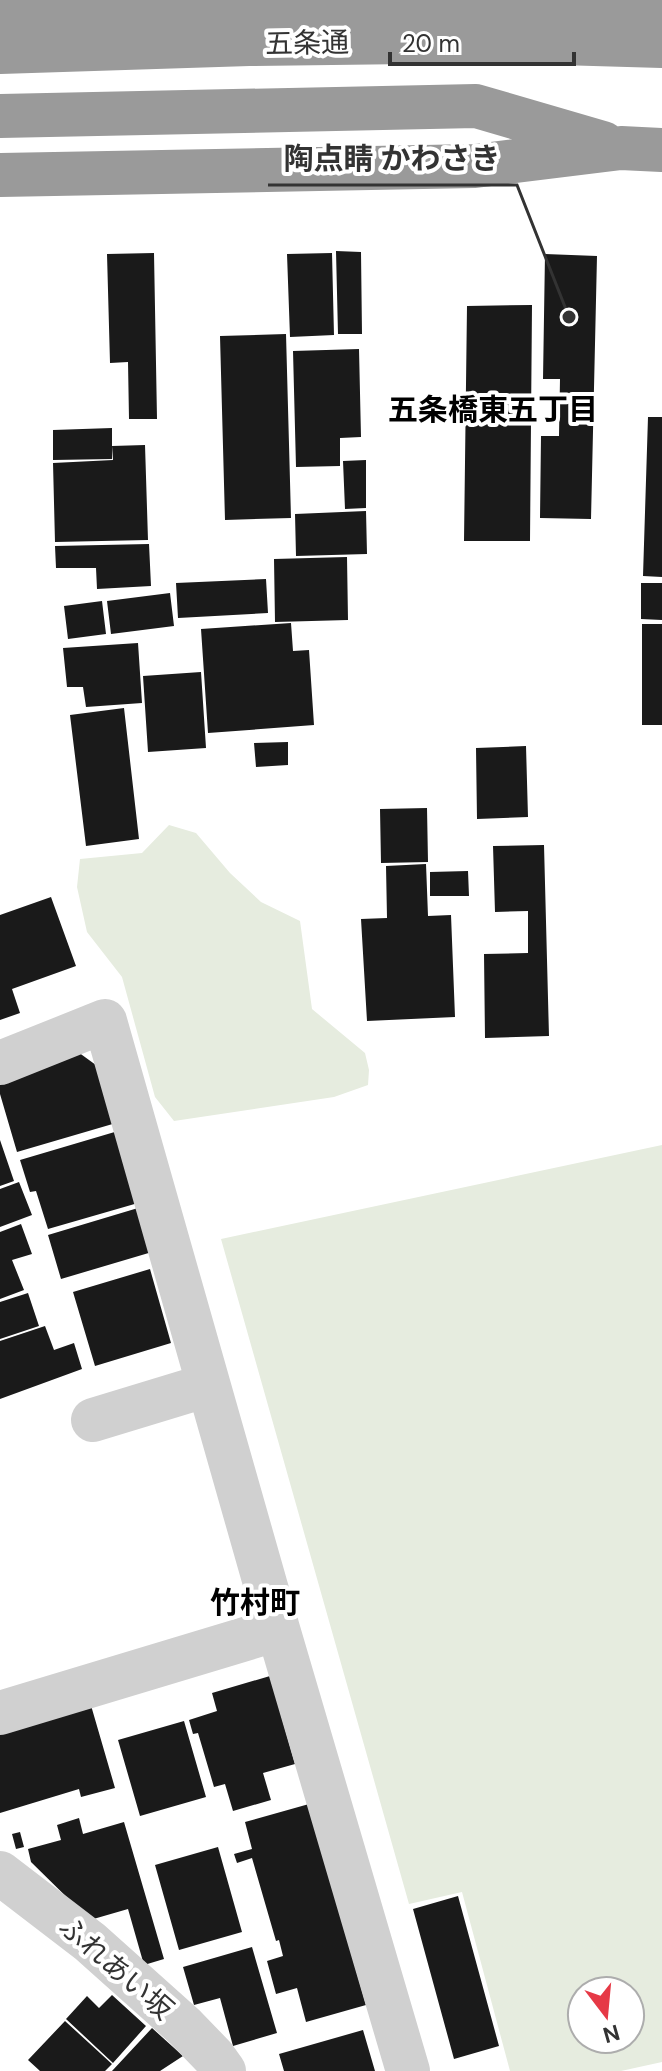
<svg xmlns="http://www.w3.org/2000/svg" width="662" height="2071" font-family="'DM Sans','Noto Sans JP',sans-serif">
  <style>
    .green { fill: #e6ecdf; fill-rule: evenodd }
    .building { fill: #1a1a1a }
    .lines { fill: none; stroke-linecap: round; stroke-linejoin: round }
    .minor { stroke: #d0d0d0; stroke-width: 44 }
    .highway { stroke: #9a9a9a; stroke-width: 44 }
    .labels { text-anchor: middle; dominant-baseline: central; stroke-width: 8; stroke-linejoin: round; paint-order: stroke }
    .street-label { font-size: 28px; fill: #333; stroke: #fff }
    .neighbourhood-label { font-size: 30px; font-weight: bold; fill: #000; stroke: #fff }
    .leader { fill: none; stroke: #333; stroke-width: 3 }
    .callout-dot { fill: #333; stroke: #fff; stroke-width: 3 }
    .callout-label { font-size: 30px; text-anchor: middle; font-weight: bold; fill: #333; stroke: #fff; stroke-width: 8; stroke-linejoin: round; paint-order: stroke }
  </style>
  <rect width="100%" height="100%" fill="#fff"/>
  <path class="green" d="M169,825L196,833L230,873L261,902L300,921L312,1009L365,1053L369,1070L368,1085L334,1097L174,1121L155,1097L122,977L87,932L77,887L80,859L142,853Z
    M662,1145V2062L621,2071H510L462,1892L409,1904L221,1239ZM630,1991V2039H582V1991Z"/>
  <path class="building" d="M336,251L361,252L362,334H338Z
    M154,253L157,419H129L128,362L110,363L107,254Z
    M332,253L334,335L290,337L287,254Z
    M545,254L597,256L591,519L540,518L541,436H559L560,379H543Z
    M532,305L530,541H464L467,306Z
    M286,334L291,518L225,520L220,336Z
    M359,349L361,437L340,438V466L296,467L293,351Z
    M648,417H662V577L643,576Z
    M112,428V459L53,460V430Z
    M145,445L148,540L55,542L53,463L113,460L112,446Z
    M366,460V508L345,509L343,461Z
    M366,511L367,554L296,556L295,514Z
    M149,544L151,586L97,589L96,568H56L55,546Z
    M347,557L348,620L275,622L274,559Z
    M266,579L268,613L178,618L176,583Z
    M641,583H662V620L641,619Z
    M170,593L174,626L111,634L107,601Z
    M102,601L106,634L68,639L64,606Z
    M291,623L293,651L309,650L314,725L208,733L201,629Z
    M642,624H662V725H642Z
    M138,643L142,703L86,707L83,687H67L63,648Z
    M201,672L206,748L148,752L143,676Z
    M124,708L139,839L86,846L70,715Z
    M288,742V765L256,767L254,743Z
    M526,746L528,817L477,819L476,748Z
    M427,808L428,862L381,863L380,809Z
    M544,845L549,1036L485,1038L484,954L528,953V911L495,912L493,846Z
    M426,864L428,916L451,915L455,1017L367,1021L361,919L387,918L386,866Z
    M468,871L469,896H430V872Z
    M51,897L76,966L12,989L20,1013L0,1020V915Z
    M78,1052L100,1068L116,1123L17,1152L0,1094V1079Z
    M118,1131L138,1203L48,1229L36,1191L30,1192L20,1160Z
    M0,1140L14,1181L0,1186Z
    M19,1182L32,1215L0,1227V1189Z
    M138,1208L152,1252L61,1279L48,1235Z
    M21,1224L32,1254L12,1260L24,1290L0,1299V1232Z
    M150,1269L171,1343L95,1366L73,1292Z
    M28,1293L39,1326L0,1339V1302Z
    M45,1326L54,1350L74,1343L82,1369L0,1399V1341Z
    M270,1676L295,1764L263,1773L271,1800L233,1811L225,1784L214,1787L198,1733L193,1734L189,1720L217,1711L212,1693Z
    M90,1702L115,1788L81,1797L79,1789L0,1813V1729Z
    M184,1721L206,1797L140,1816L118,1740Z
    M309,1804L366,2005L306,2022L297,1988L276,1994L267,1961L283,1956L279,1940L276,1941L252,1858L237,1863L234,1854L252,1849L245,1822Z
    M79,1818L83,1834L124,1822L164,1959L144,1965L128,1909L90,1920L31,1862L28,1849L61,1840L57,1825Z
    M20,1832L24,1847L16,1849L12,1834Z
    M218,1847L242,1932L179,1950L155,1865Z
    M458,1896L499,2046L454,2059L413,1909Z
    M252,1947L277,2033L233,2046L220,1998L194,2005L183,1967Z
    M112,1995L146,2026L113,2063L66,2019L87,1996L99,2008Z
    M65,2021L112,2064L105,2071H40L28,2060Z
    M152,2028L183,2056L160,2071H112Z
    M363,2030L375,2071H284L279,2054Z"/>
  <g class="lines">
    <path class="minor" d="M0,1063L105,1021L278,1629L408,2071
      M93,1420L208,1385
      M0,1713L278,1629
      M0,1873L90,1942L185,2027L214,2057L224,2071"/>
    <path class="highway" d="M0,12L443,0L662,5
      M0,52L249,44L488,41L662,46
      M0,116L476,106L603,143
      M0,175L475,166L621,148L662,150"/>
  </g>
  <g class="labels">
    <g class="street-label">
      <text transform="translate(307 43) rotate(-1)">五条通</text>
      <text transform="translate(116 1968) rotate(41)">ふれあい坂</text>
    </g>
    <g class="neighbourhood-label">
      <text x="493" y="409">五条橋東五丁目</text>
      <text x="255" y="1602">竹村町</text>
    </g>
  </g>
  <path class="leader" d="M569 317L517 185H268"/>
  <circle class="callout-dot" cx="569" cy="317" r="8"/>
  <g class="callout-label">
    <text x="392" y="169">陶点睛 かわさき</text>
  </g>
  <g transform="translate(606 2015) rotate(164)"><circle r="38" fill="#ffffff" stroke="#adadad" stroke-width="2"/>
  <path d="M0-6L14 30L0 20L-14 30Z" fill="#e63946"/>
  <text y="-12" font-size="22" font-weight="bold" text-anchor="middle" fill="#333333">N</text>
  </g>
  <path d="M390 52v12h184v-12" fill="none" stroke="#333333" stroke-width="4"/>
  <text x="402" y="52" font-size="24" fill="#333333" stroke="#ffffff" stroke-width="6" paint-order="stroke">20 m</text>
</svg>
